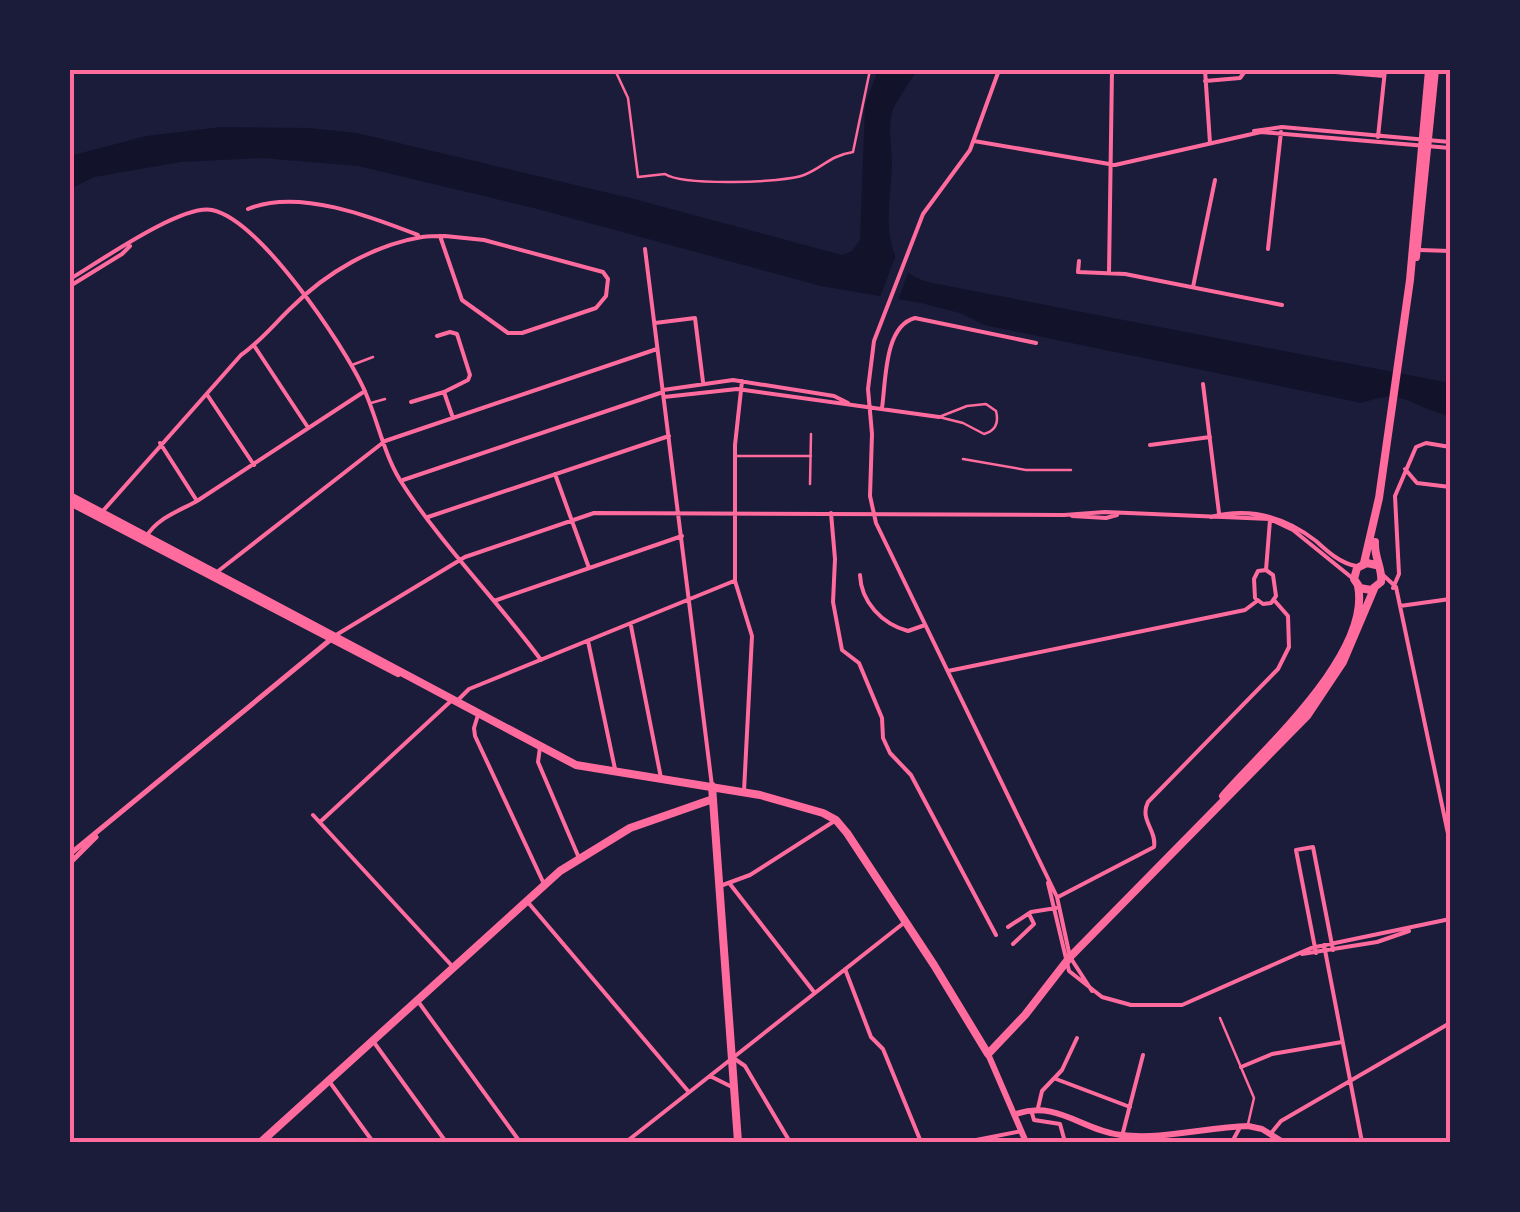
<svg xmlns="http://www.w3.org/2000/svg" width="1520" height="1212" font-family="'PT Serif',serif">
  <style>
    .water { fill: #12122b }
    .pier { fill: #1b1b3a }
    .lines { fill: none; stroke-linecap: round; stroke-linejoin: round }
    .service { stroke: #ff6b9d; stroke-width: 2.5 }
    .pedestrian { stroke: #ff6b9d; stroke-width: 4 }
    .minor { stroke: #ff6b9d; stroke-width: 4 }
    .tertiary { stroke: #ff6b9d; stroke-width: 5 }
    .secondary { stroke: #ff6b9d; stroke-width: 6 }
    .primary { stroke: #ff6b9d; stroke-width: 8 }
    .neatline { fill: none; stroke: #ff6b9d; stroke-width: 4 }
  </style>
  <rect width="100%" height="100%" fill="#1b1b3a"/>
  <path class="water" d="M878,70H917C911,80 897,100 893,110C887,125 892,149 892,165C890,209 875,271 932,283L1450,383V416C1409,407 1405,387 1362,403L984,325L960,313L921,303L821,286L534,208L358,166L262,158L181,162L94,177L70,189V156L146,136L221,127L308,128L357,133L634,199L842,255L852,251L860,240L865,105Z"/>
  <path class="pier" d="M898,250L909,270L896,305L878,302Z"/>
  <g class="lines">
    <path class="service" d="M615,70L628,98L638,177L665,174C683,186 783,183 804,175C824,167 829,156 853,152L870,70
      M352,365L373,357
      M371,403L385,399
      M986,404L996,411C999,423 995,431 984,434L963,423L939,417L967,406Z
      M736,456H811
      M963,459L1026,470H1071
      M810,484L811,434
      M1220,1018L1254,1098L1248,1124"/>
    <path class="pedestrian" d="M831,513L835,559L833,602L842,650L859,663L882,718L883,738L890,753L911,775L996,935
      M1056,1079L1130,1107
      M1038,1108L1042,1091L1062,1070L1077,1038
      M1031,1110L1034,1120L1060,1124L1065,1142
      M1110,1142L1121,1140L1143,1055"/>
    <path class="minor" d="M999,70L970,150L923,214L874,341L868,389L872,434L870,496L876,523L1057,897L1070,957L1092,991
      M1205,70L1210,143
      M1311,70L1384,76
      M1205,81L1240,78L1246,70
      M1254,131L1282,127L1450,142
      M1378,137L1385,70
      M974,141L1115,165L1261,132L1450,148
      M248,209C298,188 372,217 418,235
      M645,249L712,786
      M1268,249L1281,132
      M1420,250L1450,251
      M1079,261L1078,272L1125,274L1282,305
      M1109,273L1112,70
      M70,279C99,262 181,204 212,210C260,220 342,343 363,387C377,417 383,452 400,480C439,542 497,600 541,660
      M70,286L122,254L130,246
      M1193,287L1215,180
      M655,323L695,318L703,382
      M437,336L450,332L457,334L470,375L468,380L444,392
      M255,347L307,426
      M742,381L735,445V581L752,636L744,791
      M1203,384L1219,513
      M663,390L733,380L834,396L848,403
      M208,396L254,465
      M664,397L737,389L939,417
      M411,402L444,392L453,418
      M882,408C886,381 884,326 915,318L1036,343
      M160,443L197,501
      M1150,445L1210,437
      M1405,469L1417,483L1450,487
      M555,474L589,568
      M403,480L663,392
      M102,512L241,355C261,341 274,324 292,307C327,272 374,245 422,237C430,236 438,236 445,236L484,240L603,272L608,279L606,296L596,308L522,333H508L462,300L440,236
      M1072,516L1106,518L1117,515
      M428,517L669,436
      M1211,517C1250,507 1285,517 1316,541C1328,552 1340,563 1356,566
      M146,537C157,518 179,511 197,501L365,391
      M1266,570L1258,571L1254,579L1255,598L1263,604L1271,603L1276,596L1273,575L1266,570L1270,520
      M217,572L385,441L657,349
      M860,575C861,602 882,624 908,631L925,625
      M1383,575L1396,587L1450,843
      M1393,588L1399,574L1395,496L1416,447L1426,443L1450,447
      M494,601L682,536
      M1400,606L1450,599
      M631,626L661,778
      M336,635L465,557L594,513L1064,515L1105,512L1270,519L1293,530L1351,577
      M588,641L615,769
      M948,671L1245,610L1257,601
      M456,702L469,689L734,581
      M478,715L474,728L475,736L544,884
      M540,747L538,762L579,858
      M313,815L453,967
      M320,822L452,700
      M1048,883L1069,971L1102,997L1131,1005H1182L1311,948L1450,919
      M730,884L814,992
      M720,886L750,875L836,820
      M1058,897L1154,847C1157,830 1139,820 1148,802L1278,669L1289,647L1288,616L1274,600
      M526,900L688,1091
      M1008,927L1031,912L1056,908
      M1013,944L1034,924L1029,914
      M1324,945L1362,1142
      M1316,953L1296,850L1313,847L1333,950
      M1302,954L1377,942L1409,931
      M845,969L871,1037L883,1049L921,1142
      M417,1000L520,1142
      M373,1041L446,1142
      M732,1057L745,1066L790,1142
      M1241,1067L1272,1054L1342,1042
      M710,1076L732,1087
      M329,1081L373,1142
      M1272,1132L1281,1121L1450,1023
      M626,1142L905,922
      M966,1142L1022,1131
      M1232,1142L1239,1129"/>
    <path class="tertiary" d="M70,854L330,640
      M70,863L96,837"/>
    <path class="secondary" d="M988,1054L1026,1142
      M1016,1114C1058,1100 1081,1130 1121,1135C1164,1140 1206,1127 1248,1126L1262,1129L1283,1142"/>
    <path class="primary" d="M1416,257L1435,70
      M70,496L576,765L760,795L823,813L836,820L847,833L934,965L988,1054L1025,1015L1070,957L1307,716L1343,662L1374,589
      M70,502L398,673
      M1375,542C1374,558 1383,569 1381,582L1371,590L1360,588L1354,579L1357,568L1367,563L1376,565
      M1364,563L1379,498L1410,280L1429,70
      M712,786L738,1142
      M1223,796C1263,750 1372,654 1358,586
      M261,1142L560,871L630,828L713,799"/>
  </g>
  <rect width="1520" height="1212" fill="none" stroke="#1b1b3a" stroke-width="145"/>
  <rect x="72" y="72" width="1376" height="1068" class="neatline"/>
</svg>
